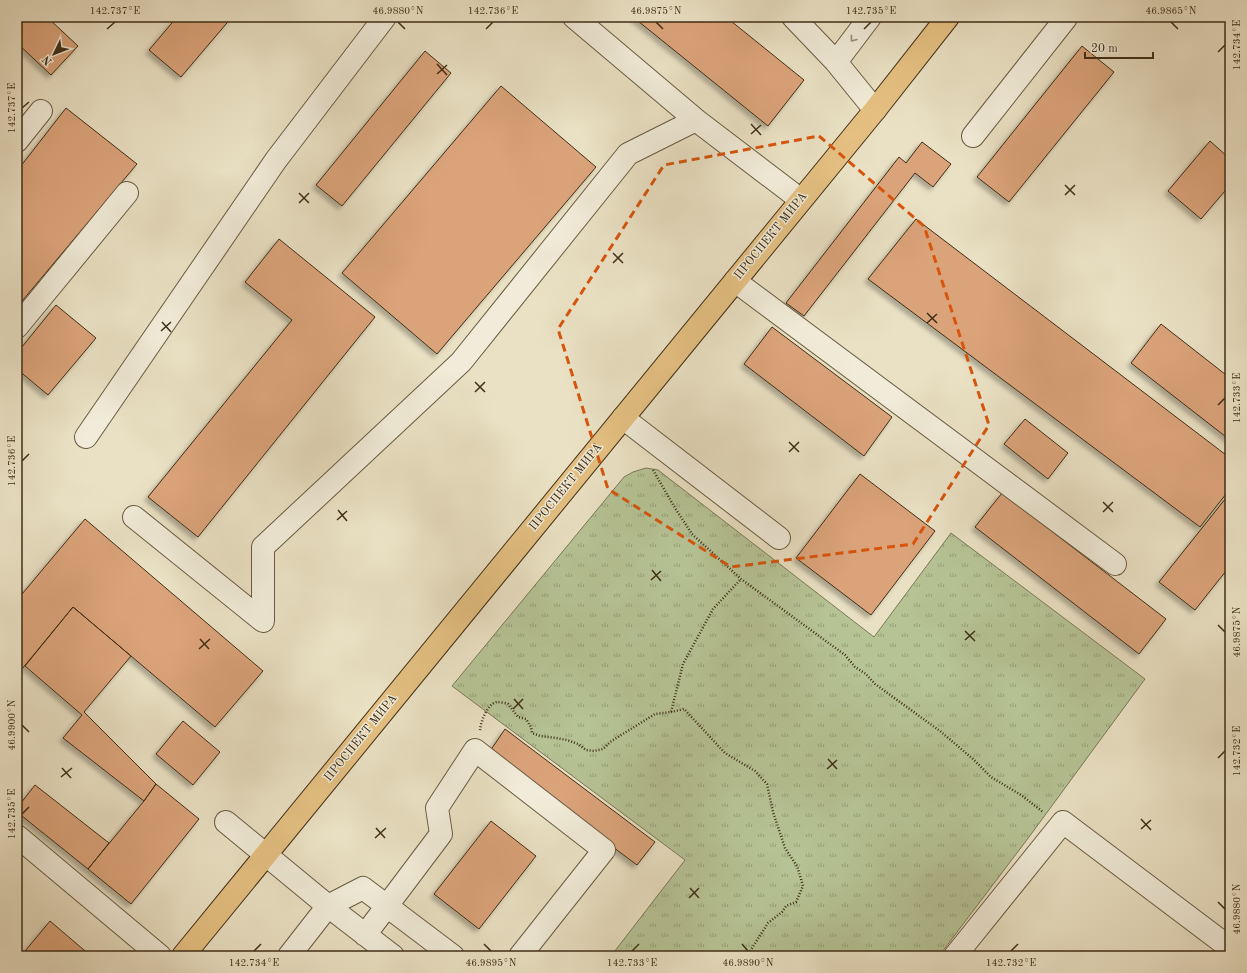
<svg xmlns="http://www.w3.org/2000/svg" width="1247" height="973" font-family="'Old Standard TT',serif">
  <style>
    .grass { fill: url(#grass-tufts); stroke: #7a7856 }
    .building { fill: #dba37a; stroke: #3f2e17; filter: url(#shadow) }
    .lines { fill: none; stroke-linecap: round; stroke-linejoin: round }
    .minor-casing { stroke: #6a5b42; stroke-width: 24 }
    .major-casing { stroke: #3f2e17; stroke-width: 24 }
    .path { stroke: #3f2e17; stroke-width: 2.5; stroke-dasharray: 1 2; stroke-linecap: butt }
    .minor { stroke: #f1ecd9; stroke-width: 22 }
    .major { stroke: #e5c082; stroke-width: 22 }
    .oneway { stroke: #988d78 }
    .marked { fill: none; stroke: #d7550d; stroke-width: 3; stroke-dasharray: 8 5; stroke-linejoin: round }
    .ticks { fill: none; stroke: #3f2e17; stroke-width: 1.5 }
    .labels { text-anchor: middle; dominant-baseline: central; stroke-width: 3; stroke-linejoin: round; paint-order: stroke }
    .street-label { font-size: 12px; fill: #3f2e17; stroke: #f1ecd9 }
    .neatline { fill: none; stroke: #3f2e17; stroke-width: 1.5 }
    .ticks-label { font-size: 10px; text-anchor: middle; fill: #3f2e17 }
  </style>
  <defs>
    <pattern id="grass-tufts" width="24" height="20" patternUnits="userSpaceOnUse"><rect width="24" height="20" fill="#b6c395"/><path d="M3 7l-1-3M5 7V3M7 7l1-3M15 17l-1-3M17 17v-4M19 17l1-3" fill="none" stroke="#959f79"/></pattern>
    <filter id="shadow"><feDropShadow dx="-3.5" dy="3.5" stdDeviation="2" flood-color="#0004"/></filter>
  </defs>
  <rect width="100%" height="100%" fill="#eae1c4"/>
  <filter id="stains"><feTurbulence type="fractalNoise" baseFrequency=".005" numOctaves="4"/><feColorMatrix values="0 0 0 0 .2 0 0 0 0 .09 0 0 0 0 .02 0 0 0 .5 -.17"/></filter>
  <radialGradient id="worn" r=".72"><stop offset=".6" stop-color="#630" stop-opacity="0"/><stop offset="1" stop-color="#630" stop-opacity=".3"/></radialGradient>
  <path class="grass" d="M646,468L658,470L874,637L951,533L1145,679L1029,837L939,956H611L685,860L452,686L624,477L633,472Z"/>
  <path class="building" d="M17,17H47L78,46L51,75L17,43Z
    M177,17H232L181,77L149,50Z
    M633,17H726L804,80L768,126Z
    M1082,46L1114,72L1009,202L977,177Z
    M425,51L451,73L342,206L316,185Z
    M501,86L596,167L437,354L342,273Z
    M66,108L137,164L17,307V171Z
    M1210,141L1230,159V185L1201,219L1168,191Z
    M922,142L951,164L933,187L915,173L804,316L786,303L899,157L906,163Z
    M916,219L1230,458V489L1200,527L868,279Z
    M279,239L375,317L198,537L148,497L292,320L245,282Z
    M56,305L96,338L48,395L17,369V353Z
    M1161,324L1230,378V440L1131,363Z
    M772,327L892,417L864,456L744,364Z
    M1025,419L1068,453L1048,479L1004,444Z
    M860,474L935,531L871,615L796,558Z
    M1002,493L1166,619L1139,654L975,527Z
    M1230,493V566L1195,610L1159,582Z
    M85,519L263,671L215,727L73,607L17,675V600Z
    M73,607L131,656L84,712L156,784L144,801L63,738L82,715L25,666Z
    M183,721L220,752L193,785L156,754Z
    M505,729L655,842L637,865L488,754Z
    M156,784L199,819L131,904L88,869L144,801Z
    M35,785L109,843L88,869L17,812V808Z
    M491,821L536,856L479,929L434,894Z
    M50,921L91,956H21Z"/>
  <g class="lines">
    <defs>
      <path id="minor" d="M574,17L696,120
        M793,17L836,62L875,110
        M836,62L870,17
        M973,136L1066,18L1065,17
        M17,141L41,111
        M735,281L1115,564
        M17,327L127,193
        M623,418L779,538
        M86,437L276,160L385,17
        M134,517L263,621V547L461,362L628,154L696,120L801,200
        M226,822L328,906L393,956
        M17,836L160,956
        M365,935L441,834L437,808L475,750L604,850L520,956
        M289,956L328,906L363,888L453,956
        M955,956L1063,822L1230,948"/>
      <path id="major" d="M183,956L875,110L948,17"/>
    </defs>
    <use href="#minor" class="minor-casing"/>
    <use href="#major" class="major-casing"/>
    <path class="path" d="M653,470L675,508L692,534L741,579L845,655L855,667L866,674L875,684L940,731L973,759L991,777L1021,795L1043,812
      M671,712L684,709L725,753L755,771L767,784L773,812L785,848L797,866L801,879L803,886L796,902L786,906L782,912L768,923L747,956
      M480,730C481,721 487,704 497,702C500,702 505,703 508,704L518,717L526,719L531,727L532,733L540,736L556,738L567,740L578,744L586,750L594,751L603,749L610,742L655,714L671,712L683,664L713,609L741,579"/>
    <use href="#minor" class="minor"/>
    <use href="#major" class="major"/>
  </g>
  <defs><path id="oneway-chevron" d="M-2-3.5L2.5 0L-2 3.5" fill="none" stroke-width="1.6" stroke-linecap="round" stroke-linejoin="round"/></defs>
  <use class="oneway" href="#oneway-chevron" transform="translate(853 39) rotate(127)"/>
  <path class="marked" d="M819,136L924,226L989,425L913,544L731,567L608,489L558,329L664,165Z"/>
  <path class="ticks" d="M398,22L405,29M656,22L663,29M1171,22L1178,29M107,29L115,22M486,29L493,22M864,29L871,22M1218,52L1225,45M437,64L447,75M437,74L447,65M22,108L29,102M751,124L761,135M751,134L761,125M1065,185L1075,195M299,193L309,203M1065,195L1075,185M299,203L309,193M613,253L623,263M613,263L623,253M927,313L937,323M162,322L171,332M927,323L937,314M161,331L171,322M475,382L485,392M475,392L485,382M1218,405L1225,398M789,442L799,452M789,452L799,442M22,461L29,454M1103,502L1113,512M338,510L347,521M1103,512L1113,502M337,520L347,511M652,570L661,581M651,580L661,571M1218,625L1225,632M965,631L975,641M200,639L209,649M965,640L975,631M199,649L210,639M514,699L523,709M513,709L523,699M22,725L29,732M1218,758L1225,751M828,759L837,769M62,768L71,778M827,769L837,760M61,777L72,768M22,814L29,807M1141,819L1151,830M376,828L385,838M1141,829L1151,820M375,838L386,828M690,888L699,898M689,898L699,888M1218,902L1225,909M484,944L491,951M742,944L748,951M254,951L261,944M632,951L639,944M1011,951L1018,944"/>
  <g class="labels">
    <g class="street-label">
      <text transform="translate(771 236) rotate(-51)">ПРОСПЕКТ МИРА</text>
      <text transform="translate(566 487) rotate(-51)">ПРОСПЕКТ МИРА</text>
      <text transform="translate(361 738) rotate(-51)">ПРОСПЕКТ МИРА</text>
    </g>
  </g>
  <rect width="1247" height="973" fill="none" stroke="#eae1c4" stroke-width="44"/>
  <g transform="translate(54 54) rotate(227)" stroke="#f1ecd9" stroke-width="3" paint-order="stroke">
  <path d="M0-3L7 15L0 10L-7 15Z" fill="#3f2e17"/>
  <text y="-6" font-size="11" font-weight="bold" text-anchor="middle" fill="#3f2e17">N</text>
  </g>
  <path d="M1085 52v6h68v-6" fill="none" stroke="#3f2e17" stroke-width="2"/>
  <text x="1091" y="52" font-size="12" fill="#3f2e17" stroke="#f1ecd9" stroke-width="3" paint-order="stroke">20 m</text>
  <rect x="22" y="22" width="1203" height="929" class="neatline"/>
  <g class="ticks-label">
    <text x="115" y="14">142.737°E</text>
    <text x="398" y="14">46.9880°N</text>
    <text x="493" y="14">142.736°E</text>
    <text x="656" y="14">46.9875°N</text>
    <text x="871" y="14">142.735°E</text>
    <text x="1171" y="14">46.9865°N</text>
    <text transform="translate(1236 45) rotate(-90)" y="4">142.734°E</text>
    <text transform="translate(11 108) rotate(-90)" y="4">142.737°E</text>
    <text transform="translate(1236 398) rotate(-90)" y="4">142.733°E</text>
    <text transform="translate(11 461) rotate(-90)" y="4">142.736°E</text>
    <text transform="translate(1236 632) rotate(-90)" y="4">46.9875°N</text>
    <text transform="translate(11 725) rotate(-90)" y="4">46.9900°N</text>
    <text transform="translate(1236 751) rotate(-90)" y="4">142.732°E</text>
    <text transform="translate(11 814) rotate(-90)" y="4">142.735°E</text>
    <text transform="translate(1236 909) rotate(-90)" y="4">46.9880°N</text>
    <text x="254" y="966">142.734°E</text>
    <text x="491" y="966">46.9895°N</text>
    <text x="632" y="966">142.733°E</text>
    <text x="748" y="966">46.9890°N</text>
    <text x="1011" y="966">142.732°E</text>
  </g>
  <rect width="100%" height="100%" filter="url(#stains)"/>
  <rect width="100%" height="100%" fill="url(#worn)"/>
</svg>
